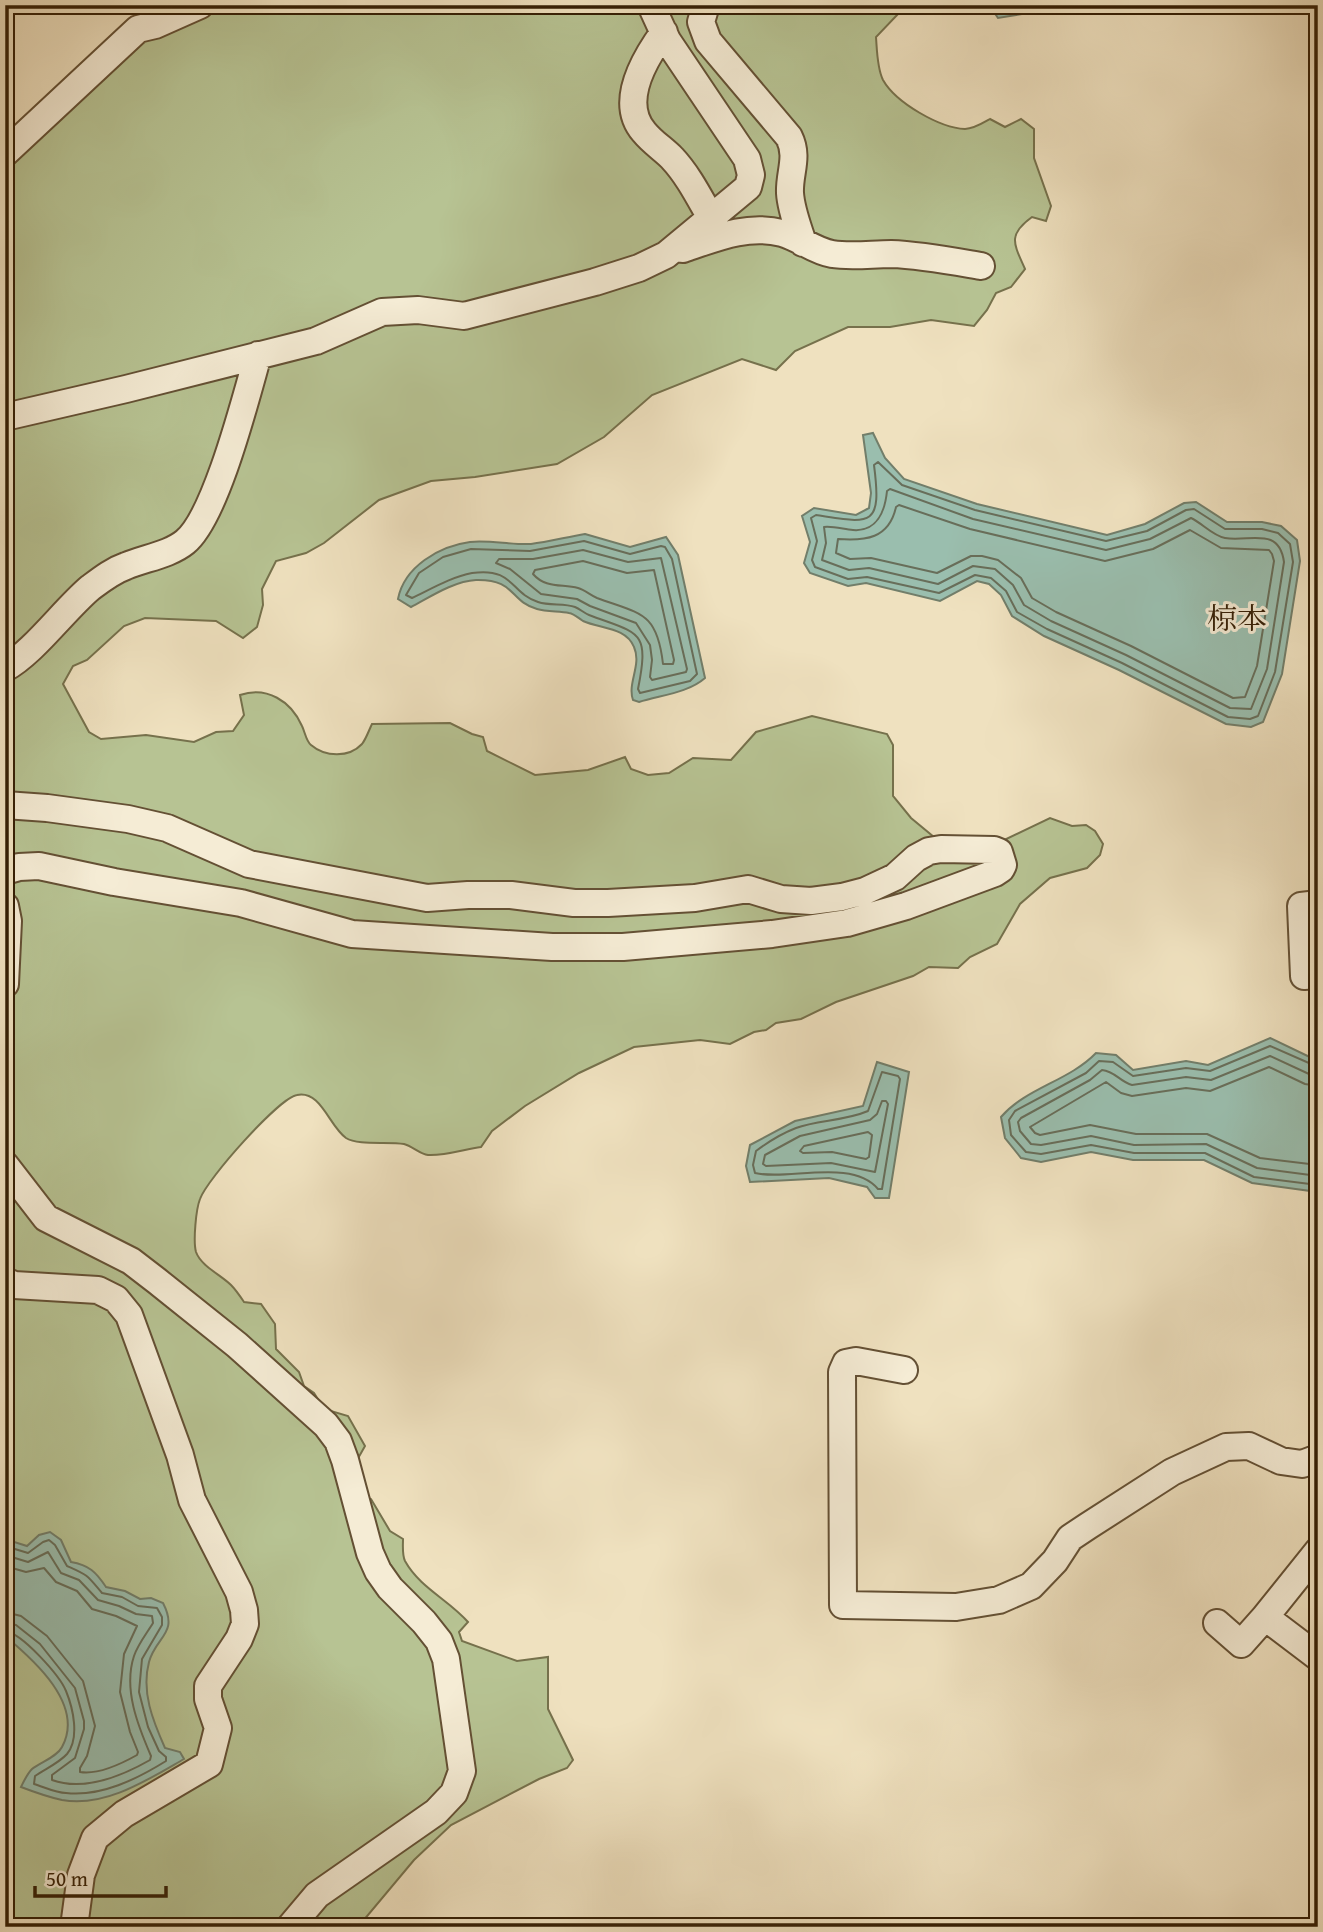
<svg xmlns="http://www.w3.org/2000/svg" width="1323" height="1932" font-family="'Gentium Book Plus','Noto Serif JP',serif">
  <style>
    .green { fill: #b7c393; stroke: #76714c; stroke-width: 2 }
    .water { fill: #9abeae; stroke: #727e6a; stroke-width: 2 }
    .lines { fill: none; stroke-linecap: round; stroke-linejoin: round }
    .shore { stroke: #686e5a; stroke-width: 2 }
    .minor-casing { stroke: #645034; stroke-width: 30 }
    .minor { stroke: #f5ecd5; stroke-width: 26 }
    .labels { text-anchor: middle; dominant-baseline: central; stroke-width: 6; stroke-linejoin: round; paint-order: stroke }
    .quarter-label { font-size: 30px; fill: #351f05; stroke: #f5ecd5 }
  </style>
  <rect width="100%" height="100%" fill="#efe1bf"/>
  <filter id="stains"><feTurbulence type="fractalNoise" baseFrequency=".00286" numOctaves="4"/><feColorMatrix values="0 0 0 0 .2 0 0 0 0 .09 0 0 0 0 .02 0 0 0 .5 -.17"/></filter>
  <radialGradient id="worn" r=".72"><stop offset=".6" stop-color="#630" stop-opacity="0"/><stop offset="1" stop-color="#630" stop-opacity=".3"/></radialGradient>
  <path class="green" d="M210,5H901L899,13L876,37C877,50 877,68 883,80C896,103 940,128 965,129C973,129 983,123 990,119L1005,127L1021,119L1034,129V158L1051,206L1046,221L1032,217C1007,235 1014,244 1025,269L1011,287L996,293L987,310L974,326L931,320L890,327H848L795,351L776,370L742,359L652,395L604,437L557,464L475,477L431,481L379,500L324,543L306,553L276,561L262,589L263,605L257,627L243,638L216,621L145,618L124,626L87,660L73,666L63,684L89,732L101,739L146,735L194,742L216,732L233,731L244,715L240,695C267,686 291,701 302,726C305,732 306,741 311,745C325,757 349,758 362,744C366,739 369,730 372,724L450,723L472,734L483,737L487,751L535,775L588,770L625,757L631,769L648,775L669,773L693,758L731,760L756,732L812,716L887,734L893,745V796L911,818L940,842L998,843L1050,818L1072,826L1086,825L1095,831L1103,844L1100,855L1087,868L1050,878L1020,904L997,944L970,957L958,968L929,967L913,976L836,1002L801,1019L776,1023L766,1030L754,1032L730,1044L700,1040L634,1047L579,1073L525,1106L492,1131L481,1147C465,1149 445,1156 428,1155C420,1154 412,1146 404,1144C389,1141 358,1146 346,1138C329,1126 321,1090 297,1095C279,1098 207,1179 200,1199C196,1209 193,1241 196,1252C201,1266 221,1275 231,1285C236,1290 240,1296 244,1302L261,1304L275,1324L276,1349L299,1372L304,1386L314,1393L324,1409L348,1416L365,1446L352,1469L360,1496L371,1499L390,1531L403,1539C403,1546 402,1555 405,1561C420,1588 449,1600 468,1622L459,1632L462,1641L517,1661L548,1657V1709L573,1760L567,1768L539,1779L451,1825L414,1860L358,1927H5V141L143,42L201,14Z"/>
  <path class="water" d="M989,5H1090V6L1082,11L1064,7L998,18Z
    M873,433L885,458L904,479L977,504L1107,535L1145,524L1184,503L1196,502L1227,522H1262L1281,526L1297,540L1300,561L1282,674L1263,722L1251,727L1226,724L1119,670L1044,636L1012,616L1001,595L989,584L977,581L940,601L866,583L848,586L810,573L804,563L810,542L802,516L814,508L856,515L869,508L871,493L863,435Z
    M585,534L630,547L666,537L678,555L705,678C688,693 661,695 639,702L633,700C627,683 642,665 634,647C626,627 601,629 583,621C578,618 575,614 569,613C559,611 547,612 537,609C509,601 516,579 476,580C454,581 430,597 411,607L398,599C404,567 439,546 470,542C490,540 511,545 531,544C548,542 567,537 585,534Z
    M1270,1038L1318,1061V1192L1252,1183L1204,1160H1133L1091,1152L1041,1162L1021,1158L1005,1138L1001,1117C1026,1088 1069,1081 1096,1053L1116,1055L1133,1070L1186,1061L1208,1065Z
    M877,1062L909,1072L889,1198H875L867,1187L829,1178L750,1182L746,1166L750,1145L795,1121L863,1106Z
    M50,1532L61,1540L71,1562C89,1565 96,1572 106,1587L125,1591L140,1599L151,1598L163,1603C179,1634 156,1636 149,1662C141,1692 153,1721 165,1748L180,1752L184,1759C149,1779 105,1808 62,1800C48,1797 34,1792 21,1787C24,1781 27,1774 32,1769C41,1762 57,1757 62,1747C85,1705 34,1660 5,1636V1539L27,1546L39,1535Z"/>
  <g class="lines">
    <path class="shore" d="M878,462L902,485L975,510L1106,541L1147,531L1186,510L1194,509L1225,529H1262L1278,533L1290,544L1293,562L1275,672L1258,716L1250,719L1228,717L1122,663L1047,629L1017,612L1006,591L991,578L975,575L939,593L867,577L848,579L815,567L812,560L817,541L811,518L816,515C872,524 882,527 874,465Z
      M890,489L973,519L1106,550L1150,539L1191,518C1202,523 1213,536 1225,538C1250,542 1279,526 1284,562L1267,669L1251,709L1230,708L1126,655L1051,621L1024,605L1013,585L995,569L973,566L938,584L869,568L849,570L822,560L826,543L824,527C833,526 843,529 853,530C877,532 885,511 887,491Z
      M899,505L970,529L1105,561L1153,549L1190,530L1221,548L1269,550L1272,554L1274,561L1257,666L1245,697L1233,698L1131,646L1056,612L1032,598L1021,578L998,560L982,556H971L937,573L871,558L850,559L836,553L838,539C865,541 889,539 896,507Z
      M584,541L630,554L661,546L665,547L672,559L697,674L690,681L640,693L638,689C650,629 639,634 589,615C584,613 580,609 575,607C564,603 550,606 538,602C510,593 514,567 472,573C451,577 431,589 412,598L406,595L419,573L443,557L471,549L530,551Z
      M583,550L628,562L661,558L687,669L686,672L652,680L650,677L652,660L650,645L636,623L590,606L577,599L541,594L510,569L496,563L499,559H533Z
      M583,561L627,573L654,570L674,660L673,664H663C657,611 640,614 597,598C590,595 585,590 578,588C561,584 545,588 533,574L535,570Z
      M1318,1067L1270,1046L1210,1071L1186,1068L1133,1076L1113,1062L1099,1061L1086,1073L1015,1111L1009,1120L1011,1135L1026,1152L1041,1154L1091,1145L1134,1153H1205L1254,1177L1318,1185
      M882,1072L898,1076L900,1079L882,1189H878C852,1158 787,1181 755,1173L753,1165L756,1151C768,1142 783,1133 796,1128C817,1120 845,1121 868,1111Z
      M1318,1076L1309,1074L1270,1056L1211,1080L1186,1077L1132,1085C1120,1082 1115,1071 1102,1070L1090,1080L1021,1118L1018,1122L1020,1131L1031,1144L1041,1145L1091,1136L1134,1145L1206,1144L1257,1168L1318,1176
      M1318,1086L1305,1084L1269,1067L1210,1091L1186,1088L1132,1096L1121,1093L1106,1082L1030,1127L1035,1133L1040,1135L1090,1125L1136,1134H1207L1260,1158L1318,1165
      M882,1101H886L888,1104L875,1172L831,1163L766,1166L763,1164L765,1155L800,1136L870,1120L877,1114Z
      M868,1132L872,1135L869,1157L866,1159L832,1152L803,1153L800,1151L804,1146Z
      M5,1546L28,1553L43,1542L49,1540L55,1545L67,1566C89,1576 86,1574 102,1593L122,1597L138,1606L157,1608L162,1617V1625L142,1659L139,1692L148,1727L159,1751L166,1757V1761C137,1779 101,1797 66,1793C56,1793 44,1787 34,1784L35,1776C45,1769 59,1763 67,1754C80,1738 73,1708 66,1691C60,1676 22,1633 5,1631
      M5,1555L28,1562L48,1552L61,1573L79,1580L98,1600L119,1606L136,1614L152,1616L153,1623C147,1633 138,1644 134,1656C123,1689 138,1726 151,1756L150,1760C122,1776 85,1792 52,1780V1775L75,1758L84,1729V1721L75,1688L40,1644L16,1625L5,1623
      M5,1566L26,1572L44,1568L56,1582L77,1591L92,1609L116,1616L137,1626L124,1654L120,1692L130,1732L138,1752L137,1755C121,1764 98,1775 80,1772V1768L87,1756L95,1726L83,1681L47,1636L21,1616L5,1612"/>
    <defs>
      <path id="minor" d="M706,5L701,22L708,41L789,137C799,157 789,173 790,193C791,210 798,227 803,243
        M664,32C645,58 618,102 644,132C652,142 663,149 672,158C688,175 699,197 711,218
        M5,153L138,29L155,25L200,5
        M683,249C715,238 748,224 782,233C800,238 814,251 832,254C851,257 872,254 891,254C921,255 952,261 981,266
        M5,417L126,389L316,341L382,312L418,310L464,316L595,282L639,268L666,255L748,187L751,175L747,159L667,40L651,5
        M5,668C33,653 64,610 90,588C102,579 112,571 126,566C145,558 169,555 185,542C216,517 246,397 258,355
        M5,805L47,808L128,819L167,828L249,864L427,898L468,895H511L574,903H608L695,898L748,889L781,899L811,901L842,897L865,891L895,877L916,858L929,851L941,849L994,850L999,852L1003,865L1001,869L995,873L906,906L847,923L772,934L623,947H552L352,934L241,903L114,882L39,866L19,867L5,871
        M1318,904L1301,906L1304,976L1318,975
        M5,906L8,921L5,984
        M5,1165L46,1218L131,1261L157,1281L237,1345L326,1425L338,1441L345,1460L370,1553L378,1571L390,1588L424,1622L439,1641L446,1659L462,1771L454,1793L436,1812L317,1895L290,1927
        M5,1281L14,1285L98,1290L116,1299L129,1315L180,1455L192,1500L239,1592L244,1610L245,1624L239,1639L208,1686V1699L218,1728L209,1764L124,1814L95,1838L81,1875L74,1927
        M904,1370L856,1361L846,1363L842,1372L843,1605L956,1607L999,1600L1031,1586L1055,1561L1070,1538L1088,1526L1172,1472L1226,1447L1249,1446L1281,1461L1302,1464L1318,1458
        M1318,1551L1265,1617L1318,1657
        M1217,1623L1241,1644L1265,1617"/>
    </defs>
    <use href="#minor" class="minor-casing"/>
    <use href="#minor" class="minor"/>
  </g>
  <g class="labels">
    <g class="quarter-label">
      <text x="1237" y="618">椋本</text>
    </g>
  </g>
  <rect width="1323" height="1932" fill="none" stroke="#efe1bf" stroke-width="28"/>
  <rect x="7" y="7" width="1309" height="1918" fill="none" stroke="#351f05" stroke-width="3.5"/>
  <rect x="14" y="14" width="1295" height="1904" fill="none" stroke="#351f05" stroke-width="2"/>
  <path d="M35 1886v10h131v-10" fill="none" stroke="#351f05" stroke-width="3.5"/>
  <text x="46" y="1886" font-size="21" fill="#351f05" stroke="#f5ecd5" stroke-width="5" paint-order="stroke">50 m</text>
  <rect width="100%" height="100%" filter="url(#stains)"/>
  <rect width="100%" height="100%" fill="url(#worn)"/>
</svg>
